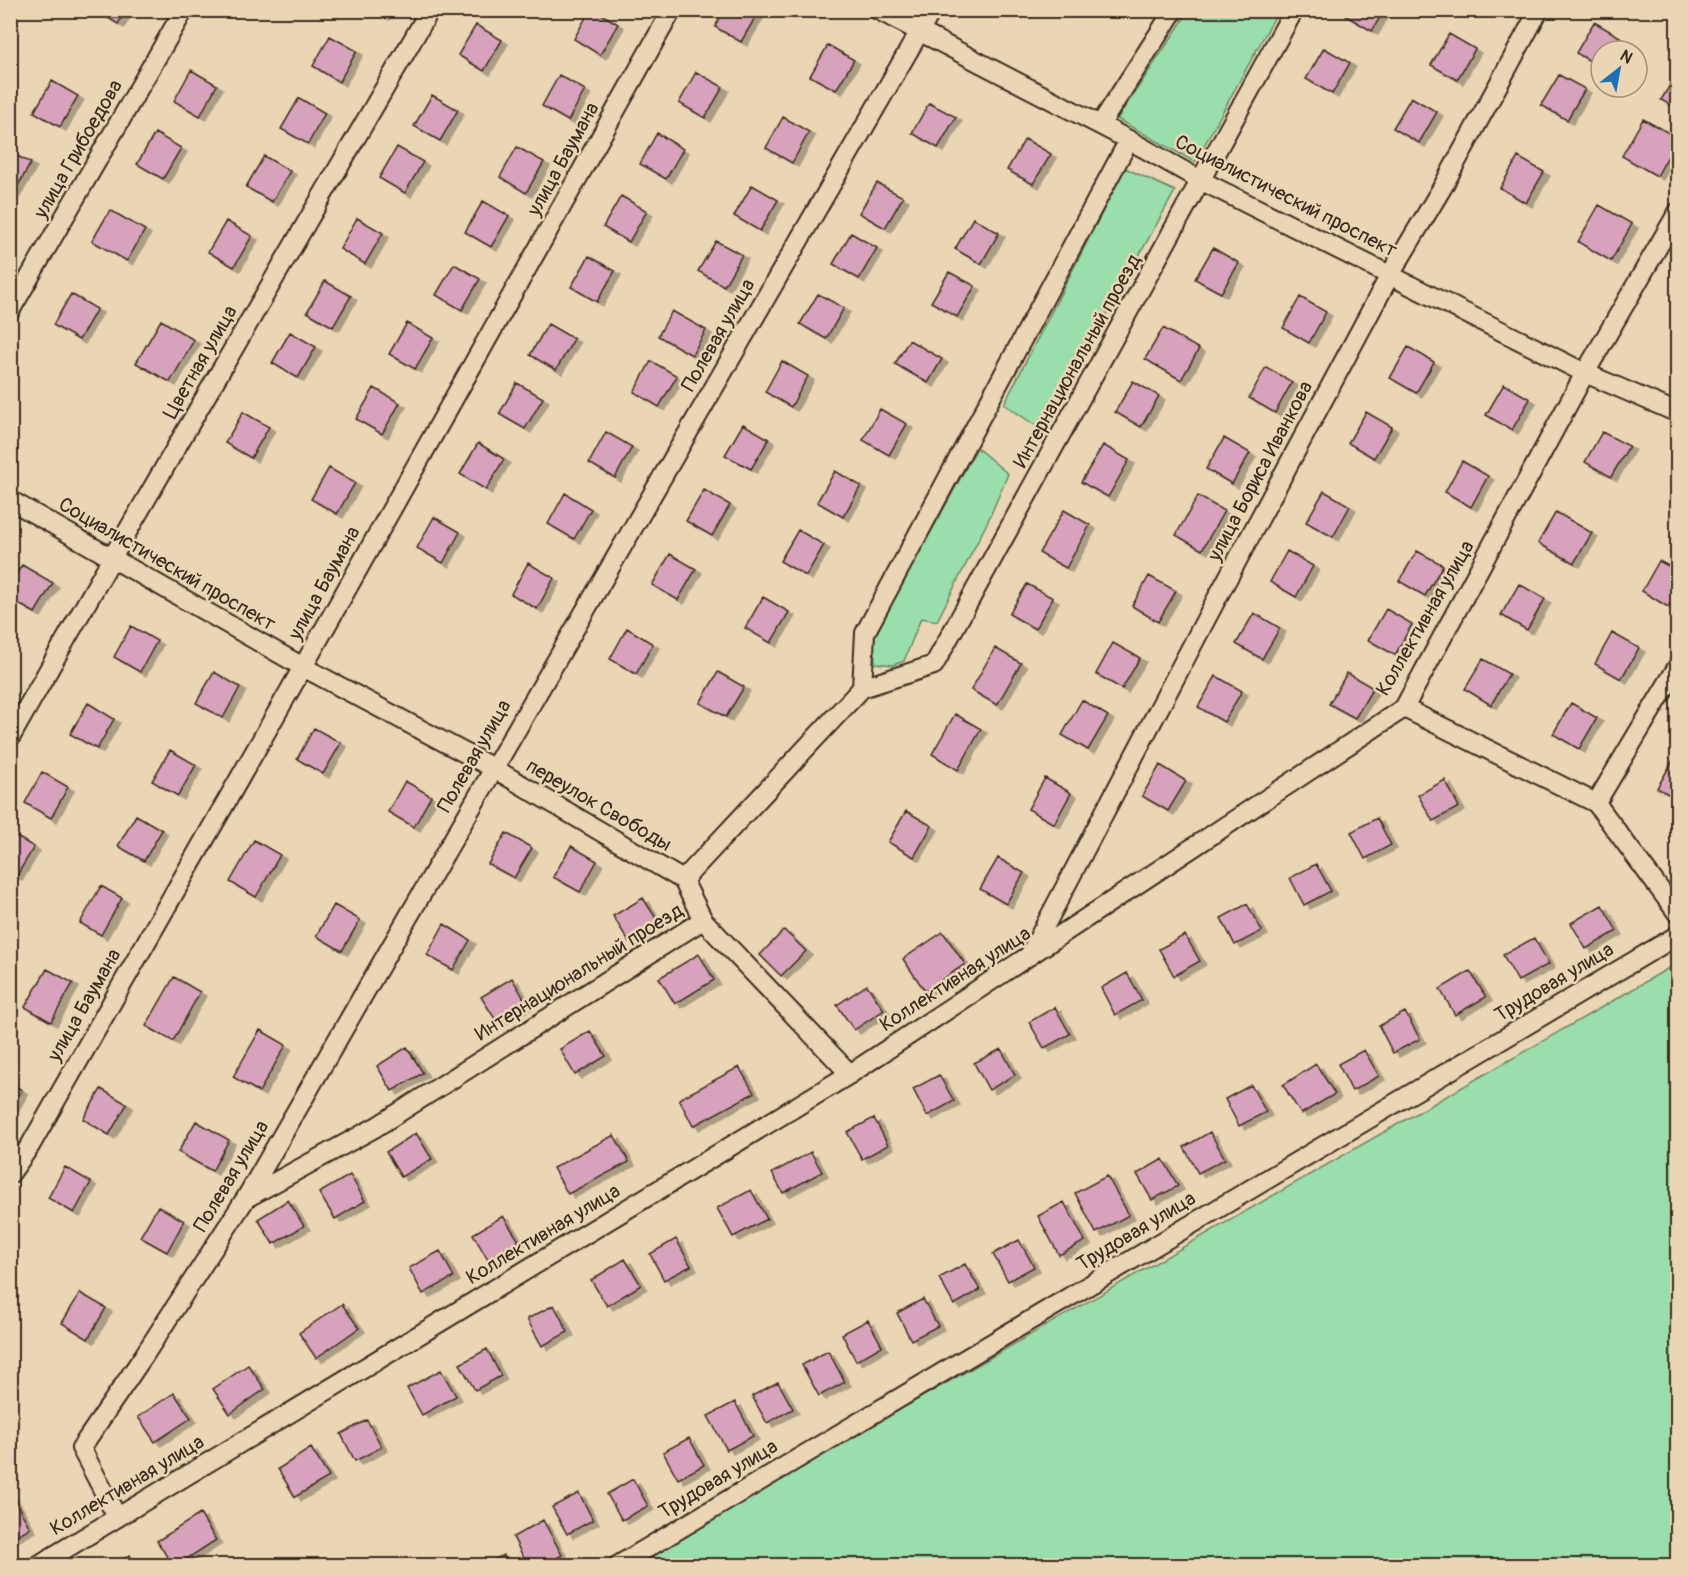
<svg xmlns="http://www.w3.org/2000/svg" width="1688" height="1576" font-family="Pangolin,sans-serif">
  <style>
    .green { fill: #99deab; stroke: #6a8464; stroke-width: 1.5 }
    .building { fill: #d7a3bc; stroke: #3b2a1e; stroke-width: 1.5; filter: url(#shadow) }
    .lines { fill: none; stroke-linecap: round; stroke-linejoin: round }
    .street-casing { stroke: #3b2a1e; stroke-width: 22 }
    .street { stroke: #ead6b4; stroke-width: 18 }
    .labels { text-anchor: middle; dominant-baseline: central; stroke-width: 5; stroke-linejoin: round; paint-order: stroke }
    .street-label { font-size: 20px; fill: #3b2a1e; stroke: #ead6b4 }
  </style>
  <defs>
    <filter id="shadow"><feDropShadow dx="6" dy="4" stdDeviation="0" flood-color="#0004"/></filter>
  </defs>
  <rect width="100%" height="100%" fill="#ead6b4"/>
  <filter id="ink" filterUnits="userSpaceOnUse"><feTurbulence type="fractalNoise" baseFrequency=".0167" numOctaves="2"/><feDisplacementMap in="SourceGraphic" scale="12" xChannelSelector="R" yChannelSelector="G"/><feConvolveMatrix kernelMatrix="1 2 1 2 8 2 1 2 1" color-interpolation-filters="sRGB"/></filter>
  <g filter="url(#ink)">
    <path class="green" d="M1189,11H1278L1195,162L1117,119Z
      M1125,168L1175,191L1042,430L1004,404Z
      M977,448L1008,474L988,521L937,621L921,618L904,661L893,665L875,663L873,637Z
      M1677,963V1565L627,1566L1616,999Z"/>
    <path class="building" d="M95,10H126L118,24Z
      M373,10H386L383,16Z
      M590,10H595L618,24L600,55L574,39Z
      M724,10L759,11L741,42L715,27Z
      M1349,10H1384L1372,31L1346,16Z
      M1594,22L1620,37L1612,51H1601V67L1576,53Z
      M476,25L502,40L484,71L458,55Z
      M1449,34L1475,49L1457,80L1431,65Z
      M330,36L357,51L339,82L313,66Z
      M828,45L854,60L836,90L810,76Z
      M1324,48L1350,63L1332,94L1306,79Z
      M191,70L217,85L200,116L174,101Z
      M696,72L723,87L705,118L679,103Z
      M1678,72V109L1661,100Z
      M559,75L585,90L568,121L542,106Z
      M1559,75L1585,89L1567,120L1541,105Z
      M52,81L78,96L60,127L34,112Z
      M432,95L458,110L440,141L414,126Z
      M1411,97L1437,112L1419,143L1393,128Z
      M299,98L325,113L308,144L281,129Z
      M929,103L956,117L938,148L912,133Z
      M783,117L809,132L792,163L766,148Z
      M1643,119L1678,138L1657,176L1622,156Z
      M155,133L181,148L163,179L137,164Z
      M657,133L683,149L666,179L640,164Z
      M1025,139L1051,154L1033,184L1007,170Z
      M397,147L423,162L405,193L379,178Z
      M517,147L544,162L526,193L500,177Z
      M10,152L31,163L13,194L10,193Z
      M264,156L290,171L272,202L246,187Z
      M1518,157L1544,172L1526,203L1500,188Z
      M877,183L903,197L885,228L859,213Z
      M752,185L778,200L760,231L734,216Z
      M621,196L647,211L629,242L603,227Z
      M483,201L509,216L491,247L465,232Z
      M1599,205L1632,224L1611,261L1578,242Z
      M110,210L145,230L127,261L92,241Z
      M357,218L383,233L365,264L340,249Z
      M973,218L999,233L981,264L955,249Z
      M226,221L252,236L234,267L208,252Z
      M851,233L877,248L859,279L833,264Z
      M716,241L742,255L724,286L698,271Z
      M1213,248L1239,263L1221,293L1195,279Z
      M589,256L615,271L597,302L571,287Z
      M454,264L480,279L462,310L436,295Z
      M949,272L975,286L957,317L931,302Z
      M325,281L351,296L333,327L307,312Z
      M71,294L97,309L79,340L53,325Z
      M818,294L844,308L826,339L800,324Z
      M1300,297L1326,312L1309,343L1283,328Z
      M672,311L706,330L692,355L658,336Z
      M161,320L194,340L170,382L136,363Z
      M407,323L433,338L415,369L389,354Z
      M548,324L574,339L556,370L530,355Z
      M1163,328L1199,349L1181,380L1145,359Z
      M290,332L316,347L298,378L272,363Z
      M909,340L942,359L928,383L895,364Z
      M1408,347L1434,362L1416,393L1390,378Z
      M651,361L677,376L659,407L634,392Z
      M782,361L808,376L791,407L765,392Z
      M1266,367L1292,382L1275,413L1249,398Z
      M1133,381L1159,396L1141,427L1115,412Z
      M517,383L543,398L525,429L499,414Z
      M1504,384L1530,399L1512,430L1486,415Z
      M374,388L400,403L382,434L356,419Z
      M880,409L907,424L889,455L863,440Z
      M243,412L269,427L251,458L225,443Z
      M1366,412L1392,427L1374,458L1348,443Z
      M743,424L769,439L751,469L725,455Z
      M606,432L632,447L615,478L589,463Z
      M1602,432L1629,446L1611,477L1585,462Z
      M1224,438L1250,453L1232,484L1206,469Z
      M478,443L504,459L486,490L460,474Z
      M1103,445L1129,460L1108,497L1081,482Z
      M1462,461L1488,476L1471,507L1445,492Z
      M329,468L355,483L337,514L311,499Z
      M835,471L861,486L843,517L817,502Z
      M704,490L730,505L712,536L686,521Z
      M1324,491L1350,506L1333,537L1306,522Z
      M565,493L591,509L574,539L548,524Z
      M1198,496L1224,511L1202,550L1176,535Z
      M1064,510L1090,525L1066,568L1039,553Z
      M1556,512L1592,533L1574,563L1538,543Z
      M434,517L460,532L443,563L417,548Z
      M798,530L824,545L806,576L780,561Z
      M1287,551L1313,566L1296,597L1270,582Z
      M1417,551L1443,565L1425,596L1399,581Z
      M670,554L696,569L678,600L652,585Z
      M1659,561L1678,571V589L1668,607L1642,591Z
      M528,563L554,578L537,609L511,594Z
      M22,565L53,583L35,613L10,599V585Z
      M1149,576L1176,591L1158,622L1132,606Z
      M1027,584L1053,598L1035,629L1009,614Z
      M1519,584L1545,599L1527,630L1501,615Z
      M763,597L789,612L771,643L745,628Z
      M1386,609L1412,624L1395,655L1368,640Z
      M1254,613L1280,628L1262,659L1236,644Z
      M131,626L157,641L140,672L114,657Z
      M627,628L653,644L636,674L610,659Z
      M1612,633L1639,648L1621,679L1595,664Z
      M1113,643L1140,658L1122,689L1096,674Z
      M995,648L1021,663L997,705L971,690Z
      M1483,659L1509,674L1491,705L1465,689Z
      M214,672L240,687L223,718L196,703Z
      M718,672L744,687L726,717L700,703Z
      M1347,673L1373,688L1355,718L1329,704Z
      M1216,676L1242,691L1224,722L1198,707Z
      M1082,700L1108,716L1088,750L1062,735Z
      M88,703L114,719L97,749L70,734Z
      M1571,703L1597,718L1579,749L1553,734Z
      M955,714L981,729L958,770L932,754Z
      M314,728L341,743L323,774L297,759Z
      M170,750L196,765L178,796L152,781Z
      M1675,757L1678,758V799L1657,788Z
      M1160,765L1186,781L1168,811L1142,796Z
      M42,772L68,787L51,818L25,803Z
      M1045,778L1071,793L1054,824L1028,809Z
      M1445,780L1459,807L1433,821L1418,795Z
      M405,781L431,796L414,827L388,812Z
      M906,811L932,826L914,857L888,842Z
      M136,815L162,830L144,861L118,846Z
      M1377,818L1391,845L1365,859L1351,832Z
      M10,833L34,847L16,877L10,874Z
      M506,833L532,848L514,878L488,864Z
      M254,840L280,855L256,897L230,882Z
      M571,846L597,861L580,892L553,877Z
      M998,858L1024,873L1006,904L980,889Z
      M1316,864L1331,891L1304,905L1290,878Z
      M101,886L122,898L101,935L80,923Z
      M643,898L659,923L629,942L613,916Z
      M1247,904L1262,931L1235,945L1221,918Z
      M334,905L360,920L342,951L316,936Z
      M1602,905L1617,931L1586,949L1571,923Z
      M444,924L470,940L453,970L427,955Z
      M784,930L806,951L781,976L760,955Z
      M943,932L965,964L925,991L903,959Z
      M1185,935L1200,961L1174,976L1159,949Z
      M1534,938L1549,964L1518,981L1503,955Z
      M699,954L714,980L675,1004L659,978Z
      M47,969L73,983L51,1022L25,1007Z
      M1470,971L1486,997L1455,1015L1440,989Z
      M1127,973L1142,1000L1115,1015L1101,988Z
      M174,977L200,992L173,1041L146,1026Z
      M512,978L527,1004L497,1022L481,997Z
      M867,985L884,1010L854,1030L837,1005Z
      M1055,1007L1070,1034L1044,1048L1029,1022Z
      M1405,1012L1420,1039L1393,1053L1379,1026Z
      M260,1030L286,1045L259,1092L233,1077Z
      M590,1031L606,1056L575,1075L560,1049Z
      M407,1047L423,1073L392,1091L377,1066Z
      M1001,1049L1015,1075L989,1090L974,1063Z
      M1364,1050L1379,1076L1352,1091L1338,1064Z
      M1316,1064L1335,1094L1301,1114L1283,1085Z
      M739,1067L754,1093L693,1126L679,1099Z
      M939,1075L954,1101L927,1116L913,1089Z
      M10,1083L22,1090L10,1111Z
      M1251,1085L1266,1112L1239,1126L1225,1099Z
      M101,1089L127,1104L109,1135L83,1119Z
      M874,1118L888,1145L862,1159L847,1132Z
      M196,1121L229,1140L212,1171L178,1152Z
      M1210,1132L1225,1159L1198,1173L1184,1147Z
      M416,1133L432,1159L401,1177L386,1152Z
      M614,1135L629,1162L568,1194L553,1168Z
      M811,1152L822,1172L783,1193L772,1173Z
      M1163,1159L1178,1186L1152,1200L1137,1174Z
      M65,1167L91,1182L74,1213L48,1198Z
      M350,1175L365,1201L335,1219L319,1193Z
      M1107,1176L1129,1215L1096,1233L1075,1193Z
      M751,1190L767,1219L733,1237L717,1208Z
      M288,1200L304,1226L273,1244L258,1219Z
      M1064,1202L1085,1241L1059,1255L1038,1216Z
      M158,1206L184,1221L167,1252L140,1237Z
      M503,1216L519,1241L488,1260L473,1234Z
      M676,1239L691,1266L664,1280L650,1254Z
      M1019,1240L1034,1267L1008,1281L993,1254Z
      M440,1251L454,1277L423,1294L409,1268Z
      M625,1259L641,1285L607,1306L591,1280Z
      M965,1264L980,1290L954,1305L939,1278Z
      M80,1293L106,1308L88,1339L62,1323Z
      M923,1299L938,1326L911,1340L897,1313Z
      M342,1304L359,1328L316,1358L299,1333Z
      M554,1305L568,1332L542,1346L527,1319Z
      M868,1320L882,1346L856,1361L842,1334Z
      M487,1349L501,1376L475,1390L460,1364Z
      M828,1351L845,1382L819,1396L802,1365Z
      M248,1365L265,1389L230,1414L213,1389Z
      M441,1370L456,1396L422,1415L407,1388Z
      M778,1382L793,1409L767,1423L752,1396Z
      M174,1393L191,1418L155,1442L138,1417Z
      M735,1402L753,1436L727,1450L708,1416Z
      M367,1420L382,1447L355,1461L341,1434Z
      M689,1438L704,1465L678,1479L663,1452Z
      M311,1448L329,1477L295,1497L278,1469Z
      M633,1479L648,1506L622,1520L607,1494Z
      M579,1493L593,1520L567,1534L552,1507Z
      M11,1494L30,1528L10,1539V1495Z
      M200,1514L216,1540L176,1566H173L157,1541Z
      M543,1520L562,1555L543,1566H528L513,1537Z
      M130,1555L136,1566H111Z
      M503,1555L509,1566H484Z"/>
    <g class="lines">
      <defs>
        <path id="street" d="M878,10L1129,140L1202,181L1585,373L1678,413
          M1100,125L1174,10
          M10,311L184,10
          M10,500L303,667L493,768L683,880
          M1678,666L1596,803L1678,914
          M862,688L934,665L1294,10
          M1404,708L1596,803
          M10,738L112,558L430,10
          M703,920L850,1074
          M1029,956L1216,600L1390,275L1442,188L1539,10
          M10,1174L30,1146L303,667L672,10
          M248,1197L376,1127L703,920L683,880L862,688L865,633L1129,140
          M117,1517L81,1448L143,1357L246,1198L932,10
          M37,1566L850,1074L1404,708L1585,373L1678,212
          M617,1566L1678,935"/>
      </defs>
      <use href="#street" class="street-casing"/>
      <use href="#street" class="street"/>
    </g>
  </g>
  <g class="labels">
    <g class="street-label">
      <text transform="translate(78 149) rotate(-60)">улица Грибоедова</text>
      <text transform="translate(563 159) rotate(-61)">улица Баумана</text>
      <text transform="translate(1286 196) rotate(27)">Социалистический проспект</text>
      <text transform="translate(718 335) rotate(-60)">Полевая улица</text>
      <text transform="translate(1077 361) rotate(-61)">Интернациональный проезд</text>
      <text transform="translate(200 362) rotate(-60)">Цветная улица</text>
      <text transform="translate(1260 471) rotate(-62)">улица Бориса Иванкова</text>
      <text transform="translate(167 564) rotate(30)">Социалистический проспект</text>
      <text transform="translate(324 583) rotate(-61)">улица Баумана</text>
      <text transform="translate(1425 618) rotate(-60)">Коллективная улица</text>
      <text transform="translate(474 756) rotate(-60)">Полевая улица</text>
      <text transform="translate(599 805) rotate(30)">переулок Свободы</text>
      <text transform="translate(579 972) rotate(-32)">Интернациональный проезд</text>
      <text transform="translate(955 979) rotate(-33)">Коллективная улица</text>
      <text transform="translate(1554 982) rotate(-31)">Трудовая улица</text>
      <text transform="translate(84 1005) rotate(-60)">улица Баумана</text>
      <text transform="translate(231 1176) rotate(-59)">Полевая улица</text>
      <text transform="translate(1136 1231) rotate(-31)">Трудовая улица</text>
      <text transform="translate(543 1234) rotate(-31)">Коллективная улица</text>
      <text transform="translate(718 1479) rotate(-31)">Трудовая улица</text>
      <text transform="translate(127 1485) rotate(-31)">Коллективная улица</text>
    </g>
  </g>
  <rect width="1688" height="1576" fill="none" stroke="#ead6b4" stroke-width="36"/>
  <rect x="18" y="18" width="1652" height="1540" fill="none" stroke="#3b2a1e" stroke-width="2" filter="url(#ink)"/>
  <g transform="translate(1619 69) rotate(31)"><circle r="28" fill="#ead6b4" stroke="#a49178" stroke-width="1.5"/>
  <path d="M0-4.5L10 22L0 15L-10 22Z" fill="#1f6fb2"/>
  <text y="-9" font-size="16" font-weight="bold" text-anchor="middle" fill="#3b2a1e">N</text>
  </g>
</svg>
